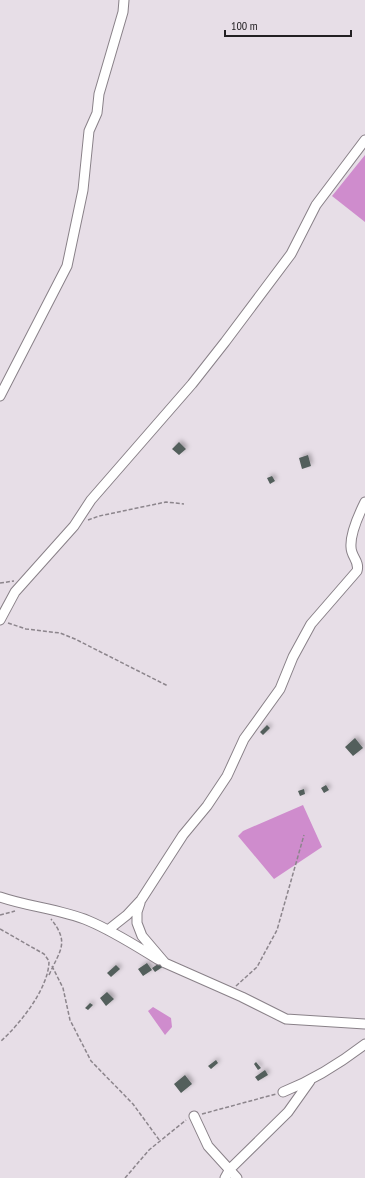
<svg xmlns="http://www.w3.org/2000/svg" width="365" height="1178" font-family="'PT Sans Narrow',sans-serif">
  <style>
    .forest { fill: #cf8ccd }
    .building { fill: #535e5b; filter: url(#shadow) }
    .lines { fill: none; stroke-linecap: round; stroke-linejoin: round }
    .minor-casing { stroke: #898188; stroke-width: 11 }
    .path { stroke: #8c858c; stroke-width: 1.5; stroke-dasharray: 4 2; stroke-linecap: butt }
    .minor { stroke: #fff; stroke-width: 9 }
  </style>
  <defs>
    <filter id="shadow"><feDropShadow dx="2.5" dy="-2.5" stdDeviation="2" flood-color="#0004"/></filter>
  </defs>
  <rect width="100%" height="100%" fill="#e7dee7"/>
  <path class="forest" d="M365,155V222L332,196Z
    M303,805L322,847L274,879L238,836L243,831Z
    M153,1007L171,1018L172,1027L165,1035L148,1011Z"/>
  <path class="building" d="M179,442L186,449L179,455L172,449Z
    M308,455L311,466L302,469L299,458Z
    M272,476L275,481L270,484L267,478Z
    M267,725L270,728L263,735L260,732Z
    M355,738L363,748L353,756L345,747Z
    M326,785L329,790L324,793L321,788Z
    M304,789L305,794L300,796L298,791Z
    M161,962L164,966L155,972L152,968Z
    M147,963L152,970L143,976L138,969Z
    M116,965L120,969L111,977L107,973Z
    M107,992L114,999L106,1006L100,998Z
    M90,1003L93,1005L88,1010L85,1008Z
    M216,1060L218,1063L211,1069L208,1066Z
    M256,1062L261,1068L258,1070L254,1064Z
    M265,1070L268,1075L258,1081L255,1077Z
    M185,1075L192,1084L181,1093L174,1084Z"/>
  <g class="lines">
    <defs>
      <path id="minor" d="M0,396L67,266L83,190L89,131L97,113L99,94L123,12L124,0
        M0,620L15,592L74,526L91,500L192,384L225,342L291,254L316,205L365,140
        M0,897C29,907 60,909 89,921C113,931 136,946 159,960
        M140,903L137,912V923L142,936L165,963L242,997L286,1019L365,1024
        M108,930L127,915L141,900L183,835L207,806L227,776L244,739L280,689L293,657L311,624L357,571C360,561 351,557 351,547C350,533 359,514 365,502
        M283,1092C313,1080 339,1064 365,1044
        M194,1116L208,1146L237,1178
        M225,1178L230,1169L288,1112L310,1081"/>
    </defs>
    <use href="#minor" class="minor-casing"/>
    <path class="path" d="M88,520L99,516L166,502L184,504
      M0,583L14,581
      M8,623L26,629L60,633L75,639L168,686
      M0,915L15,911
      M0,929L44,954L49,961C49,988 20,1024 0,1042
      M52,966L63,988L70,1020L91,1061L133,1104L160,1141
      M49,975C60,950 70,943 51,919
      M236,986L257,967L277,930L304,835
      M202,1114L276,1094
      M125,1178L149,1150L186,1120"/>
    <use href="#minor" class="minor"/>
  </g>
  <path d="M225 30v6h126v-6" fill="none" stroke="#232023" stroke-width="2"/>
  <text x="231" y="30" font-size="12" fill="#232023" stroke="#e7dee7" stroke-width="3" paint-order="stroke">100 m</text>
</svg>
